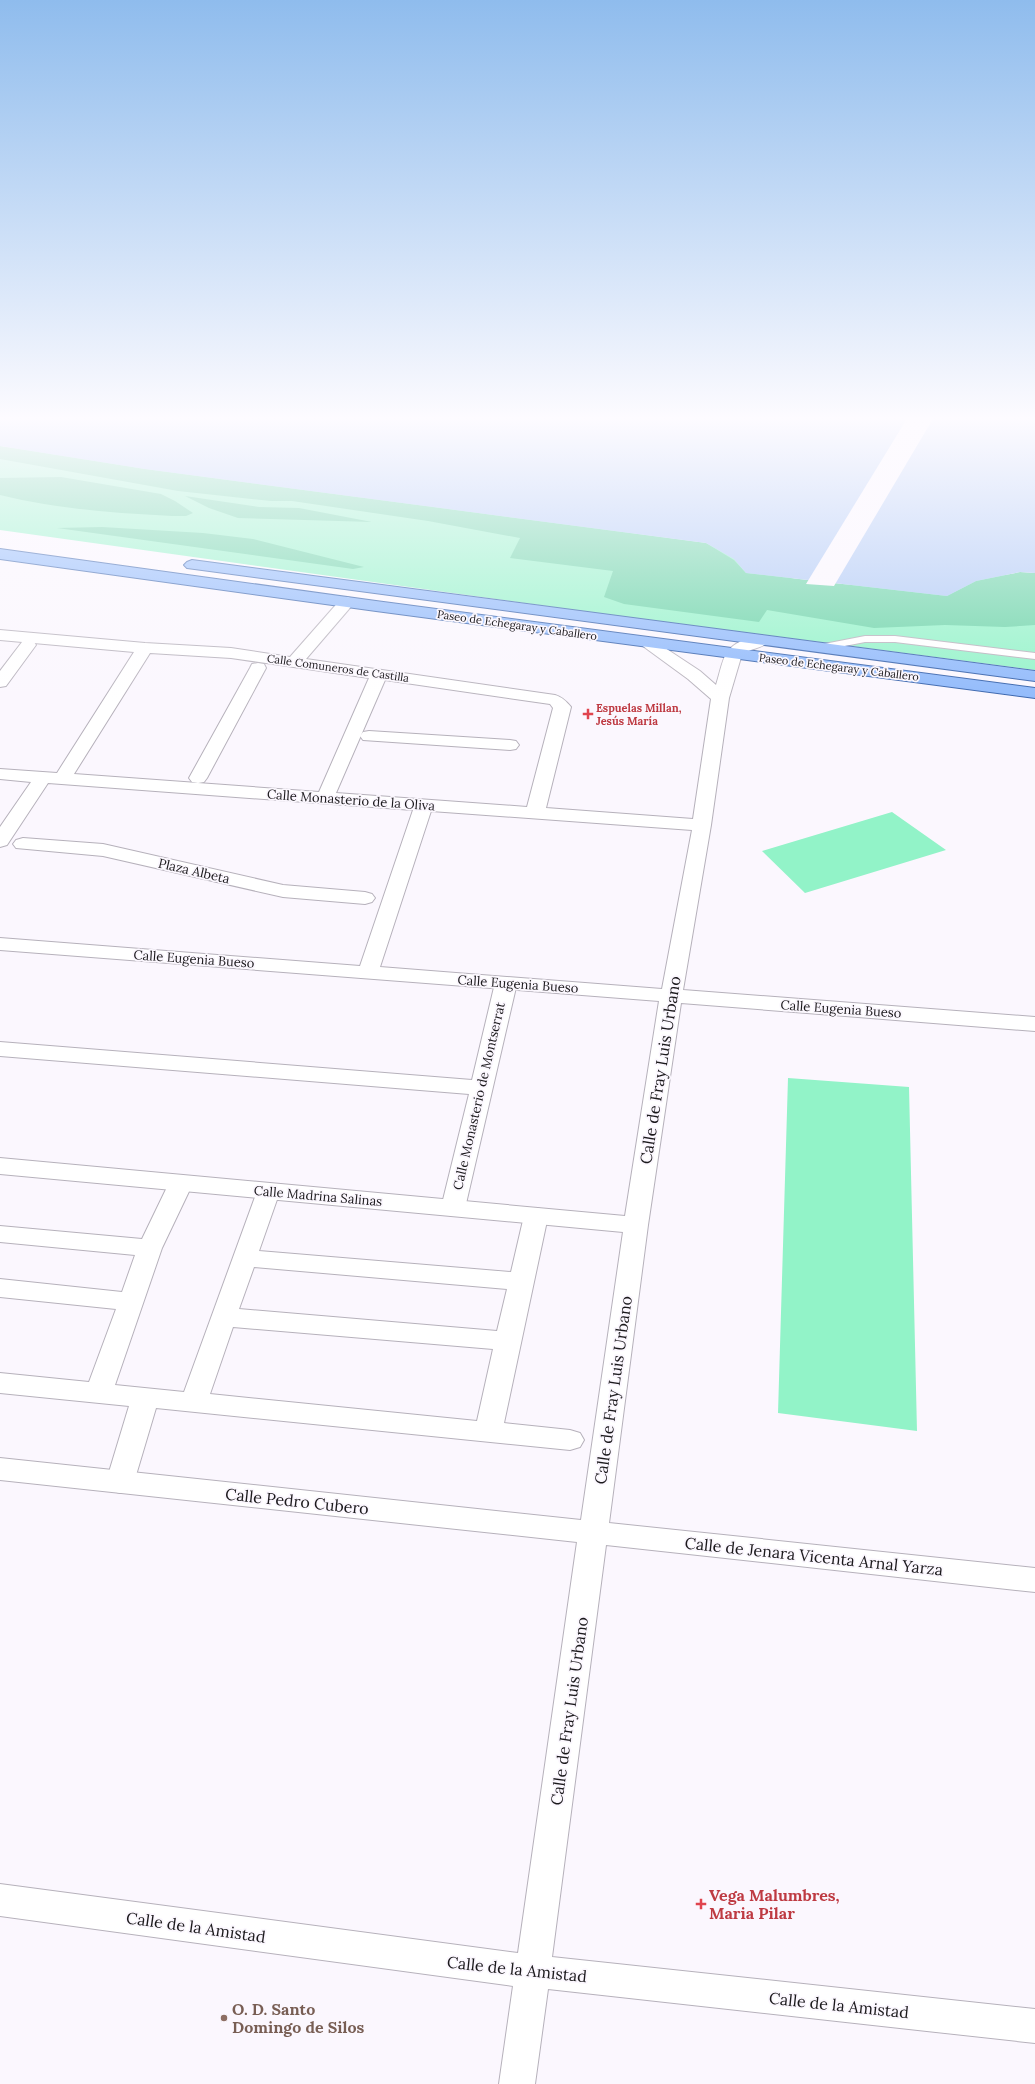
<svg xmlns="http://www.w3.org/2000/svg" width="1035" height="2084" font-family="Lora,serif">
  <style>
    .green { fill: #92f3c8 }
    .forest { fill: #68d3a6 }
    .water { fill: #abc7f5 }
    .pier { fill: #fbf7fe }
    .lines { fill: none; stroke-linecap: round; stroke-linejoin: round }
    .service-casing { stroke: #b6b1bb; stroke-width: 2 }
    .pedestrian-casing { stroke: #b6b1bb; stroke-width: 2 }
    .minor-casing { stroke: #b6b1bb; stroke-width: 2 }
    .primary-casing { stroke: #3662ab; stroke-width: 2 }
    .service { fill: #fff; fill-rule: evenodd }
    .pedestrian { fill: #fff; fill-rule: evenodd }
    .minor { fill: #fff; fill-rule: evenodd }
    .primary { fill: #8fb9fb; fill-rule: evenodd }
    .health-dot { fill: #e0444e; stroke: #fbf7fe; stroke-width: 1.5 }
    .education-dot { fill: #8d6e63; stroke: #fbf7fe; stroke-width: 1.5 }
    .labels { text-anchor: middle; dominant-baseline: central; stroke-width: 3.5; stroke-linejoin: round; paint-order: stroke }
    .far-street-label { font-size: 11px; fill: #1b191c; stroke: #fbf7fe }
    .far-health-label { font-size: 11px; font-weight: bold; fill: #be3a42; stroke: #fbf7fe; text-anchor: start }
    .street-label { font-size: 13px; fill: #1b191c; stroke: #fbf7fe }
    .near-street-label { font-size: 16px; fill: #1b191c; stroke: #fbf7fe }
    .near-health-label { font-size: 16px; font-weight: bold; fill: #be3a42; stroke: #fbf7fe; text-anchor: start }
    .near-education-label { font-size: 16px; font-weight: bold; fill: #785e54; stroke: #fbf7fe; text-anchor: start }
  </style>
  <rect width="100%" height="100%" fill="#fbf7fe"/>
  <path class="green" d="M0,446L706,543L799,581L839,585L1035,573V670L581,611L0,530Z
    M892,812L946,850L805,893L762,851Z
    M788,1078L909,1087L917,1431L778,1413Z"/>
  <path class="forest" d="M0,446L145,469L706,543L734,560L746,573L947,596L976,581L1020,572L1035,573V625L1005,627L945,625L874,628L767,610L759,622L624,604L604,597L613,571L510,558L520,538L428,521L292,501H271L178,491L0,459Z
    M61,477L161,494L175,501L193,513L186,516H172C114,513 56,509 0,495V478Z
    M185,496L259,507L299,508L372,522L238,518L209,508Z
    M102,527L203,533L253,539L364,567L353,569L57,528Z"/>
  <path class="water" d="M0,417H1035V573L1020,572L976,581L947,596L746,573L734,559L706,543L145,469L0,446Z"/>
  <path class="pier" d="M908,417H934L834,586L806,584Z"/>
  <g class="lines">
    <defs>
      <path id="service" d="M865,636H895L1035,653V659L895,642H865L819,651L813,648L819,645Z"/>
      <path id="pedestrian" d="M28,640L34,642L36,645L6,686L0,687V671L22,642Z
        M258,663L264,664L266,668L207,778L204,782L198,783L192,782L189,778L250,668L252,664Z
        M369,731L510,740L516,741L519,745L516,749L510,750L363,740L360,736L363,732Z
        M23,838L103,844L283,885L365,892L372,894L375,898L372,902L365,904L283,897L103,856L16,848L13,844L16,840Z
        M506,977L513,979L517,983L465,1208L462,1214L453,1216L444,1214L441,1208L469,1094L0,1056V1042L472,1080L495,983L499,979Z
        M181,1175L189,1178L193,1183L162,1248L115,1385L184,1392L259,1186L268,1183L277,1186L280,1191L259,1251L511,1272L524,1216L527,1210L536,1208L545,1210L548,1216L504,1423L570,1430L580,1433L584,1440L580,1447L570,1450L156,1408L134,1482L130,1490L120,1493L110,1490L106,1482L129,1406L0,1393V1373L89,1382L116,1309L0,1297V1279L122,1292L135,1255L0,1242V1226L142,1239L169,1183L173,1178ZM254,1267L507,1289L497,1331L239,1309ZM233,1327L493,1349L477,1421L210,1394Z"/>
      <path id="minor" d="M347,597L353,599L355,602L306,659L555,695C562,697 566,701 571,707L546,808L693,819L711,699L688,679L636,641L638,638H650L700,671L716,685C724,660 722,646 750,638C757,637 762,635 769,637L771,640C766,647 750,649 742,654L729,698L711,825L683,990L1035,1017V1031L681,1003L648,1225L609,1523L1035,1568V1592L606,1545L552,1957L1035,2009V2043L548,1989L535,2084H499L513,1986L0,1916V1884L518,1953L577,1542L0,1480V1458L581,1520L623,1232L0,1174V1158L625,1216L659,1001L0,950V938L360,966L413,810L48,783L7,845L0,847V827L31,782L0,779V769L57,773L134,652L0,640V630L145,643L231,648L290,657L341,599ZM150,653L231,658L369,678L319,792L74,774ZM385,680L550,704L553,708L527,807L336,793ZM431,811L692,830L662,989L380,967Z"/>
      <path id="primary" d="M0,549L376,601L1035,688V698L376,611L0,559Z
        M192,560L1035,671V681L187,568L184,565L187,562Z"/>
    </defs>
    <use href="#service" class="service-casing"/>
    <use href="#pedestrian" class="pedestrian-casing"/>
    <use href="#minor" class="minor-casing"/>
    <use href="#primary" class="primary-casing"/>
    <use href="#service" class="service"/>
    <use href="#pedestrian" class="pedestrian"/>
    <use href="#minor" class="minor"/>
    <use href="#primary" class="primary"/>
  </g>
  <linearGradient id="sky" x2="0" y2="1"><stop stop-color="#8fbced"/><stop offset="0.59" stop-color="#fdfbff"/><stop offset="1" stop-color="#fdfbff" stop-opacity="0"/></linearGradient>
  <rect width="1035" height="709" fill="url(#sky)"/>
  <g class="health-dot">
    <path d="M586 708h4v4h4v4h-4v4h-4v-4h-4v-4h4z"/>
    <path d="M699 1898h4v4h4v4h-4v4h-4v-4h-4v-4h4z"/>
  </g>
  <circle class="education-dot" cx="224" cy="2018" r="4"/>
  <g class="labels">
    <g class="far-street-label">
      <text transform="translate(517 625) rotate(8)">Paseo de Echegaray y Caballero</text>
      <text transform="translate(839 667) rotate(7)">Paseo de Echegaray y Caballero</text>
      <text transform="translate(338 668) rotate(8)">Calle Comuneros de Castilla</text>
    </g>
    <g class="far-health-label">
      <text x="596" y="708">Espuelas Millan,<tspan x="596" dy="13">Jesús María</tspan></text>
    </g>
    <g class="street-label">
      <text transform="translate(351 800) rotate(4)">Calle Monasterio de la Oliva</text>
      <text transform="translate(194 871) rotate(13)">Plaza Albeta</text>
      <text transform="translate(194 959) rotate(4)">Calle Eugenia Bueso</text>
      <text transform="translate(518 984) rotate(4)">Calle Eugenia Bueso</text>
      <text transform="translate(841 1009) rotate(4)">Calle Eugenia Bueso</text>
      <text transform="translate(479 1096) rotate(-77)">Calle Monasterio de Montserrat</text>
      <text transform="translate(318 1196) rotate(5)">Calle Madrina Salinas</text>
    </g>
    <g class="near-street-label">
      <text transform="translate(660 1070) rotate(-81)">Calle de Fray Luis Urbano</text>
      <text transform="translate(613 1390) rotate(-82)">Calle de Fray Luis Urbano</text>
      <text transform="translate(297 1501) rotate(6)">Calle Pedro Cubero</text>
      <text transform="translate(814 1556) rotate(6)">Calle de Jenara Vicenta Arnal Yarza</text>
      <text transform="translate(569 1711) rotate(-82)">Calle de Fray Luis Urbano</text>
      <text transform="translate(196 1927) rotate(8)">Calle de la Amistad</text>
      <text transform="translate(517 1969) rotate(6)">Calle de la Amistad</text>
      <text transform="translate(839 2005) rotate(6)">Calle de la Amistad</text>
    </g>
    <g class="near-health-label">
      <text x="709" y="1895">Vega Malumbres,<tspan x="709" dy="18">Maria Pilar</tspan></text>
    </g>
    <g class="near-education-label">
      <text x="232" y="2009">O. D. Santo<tspan x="232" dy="18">Domingo de Silos</tspan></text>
    </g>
  </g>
</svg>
